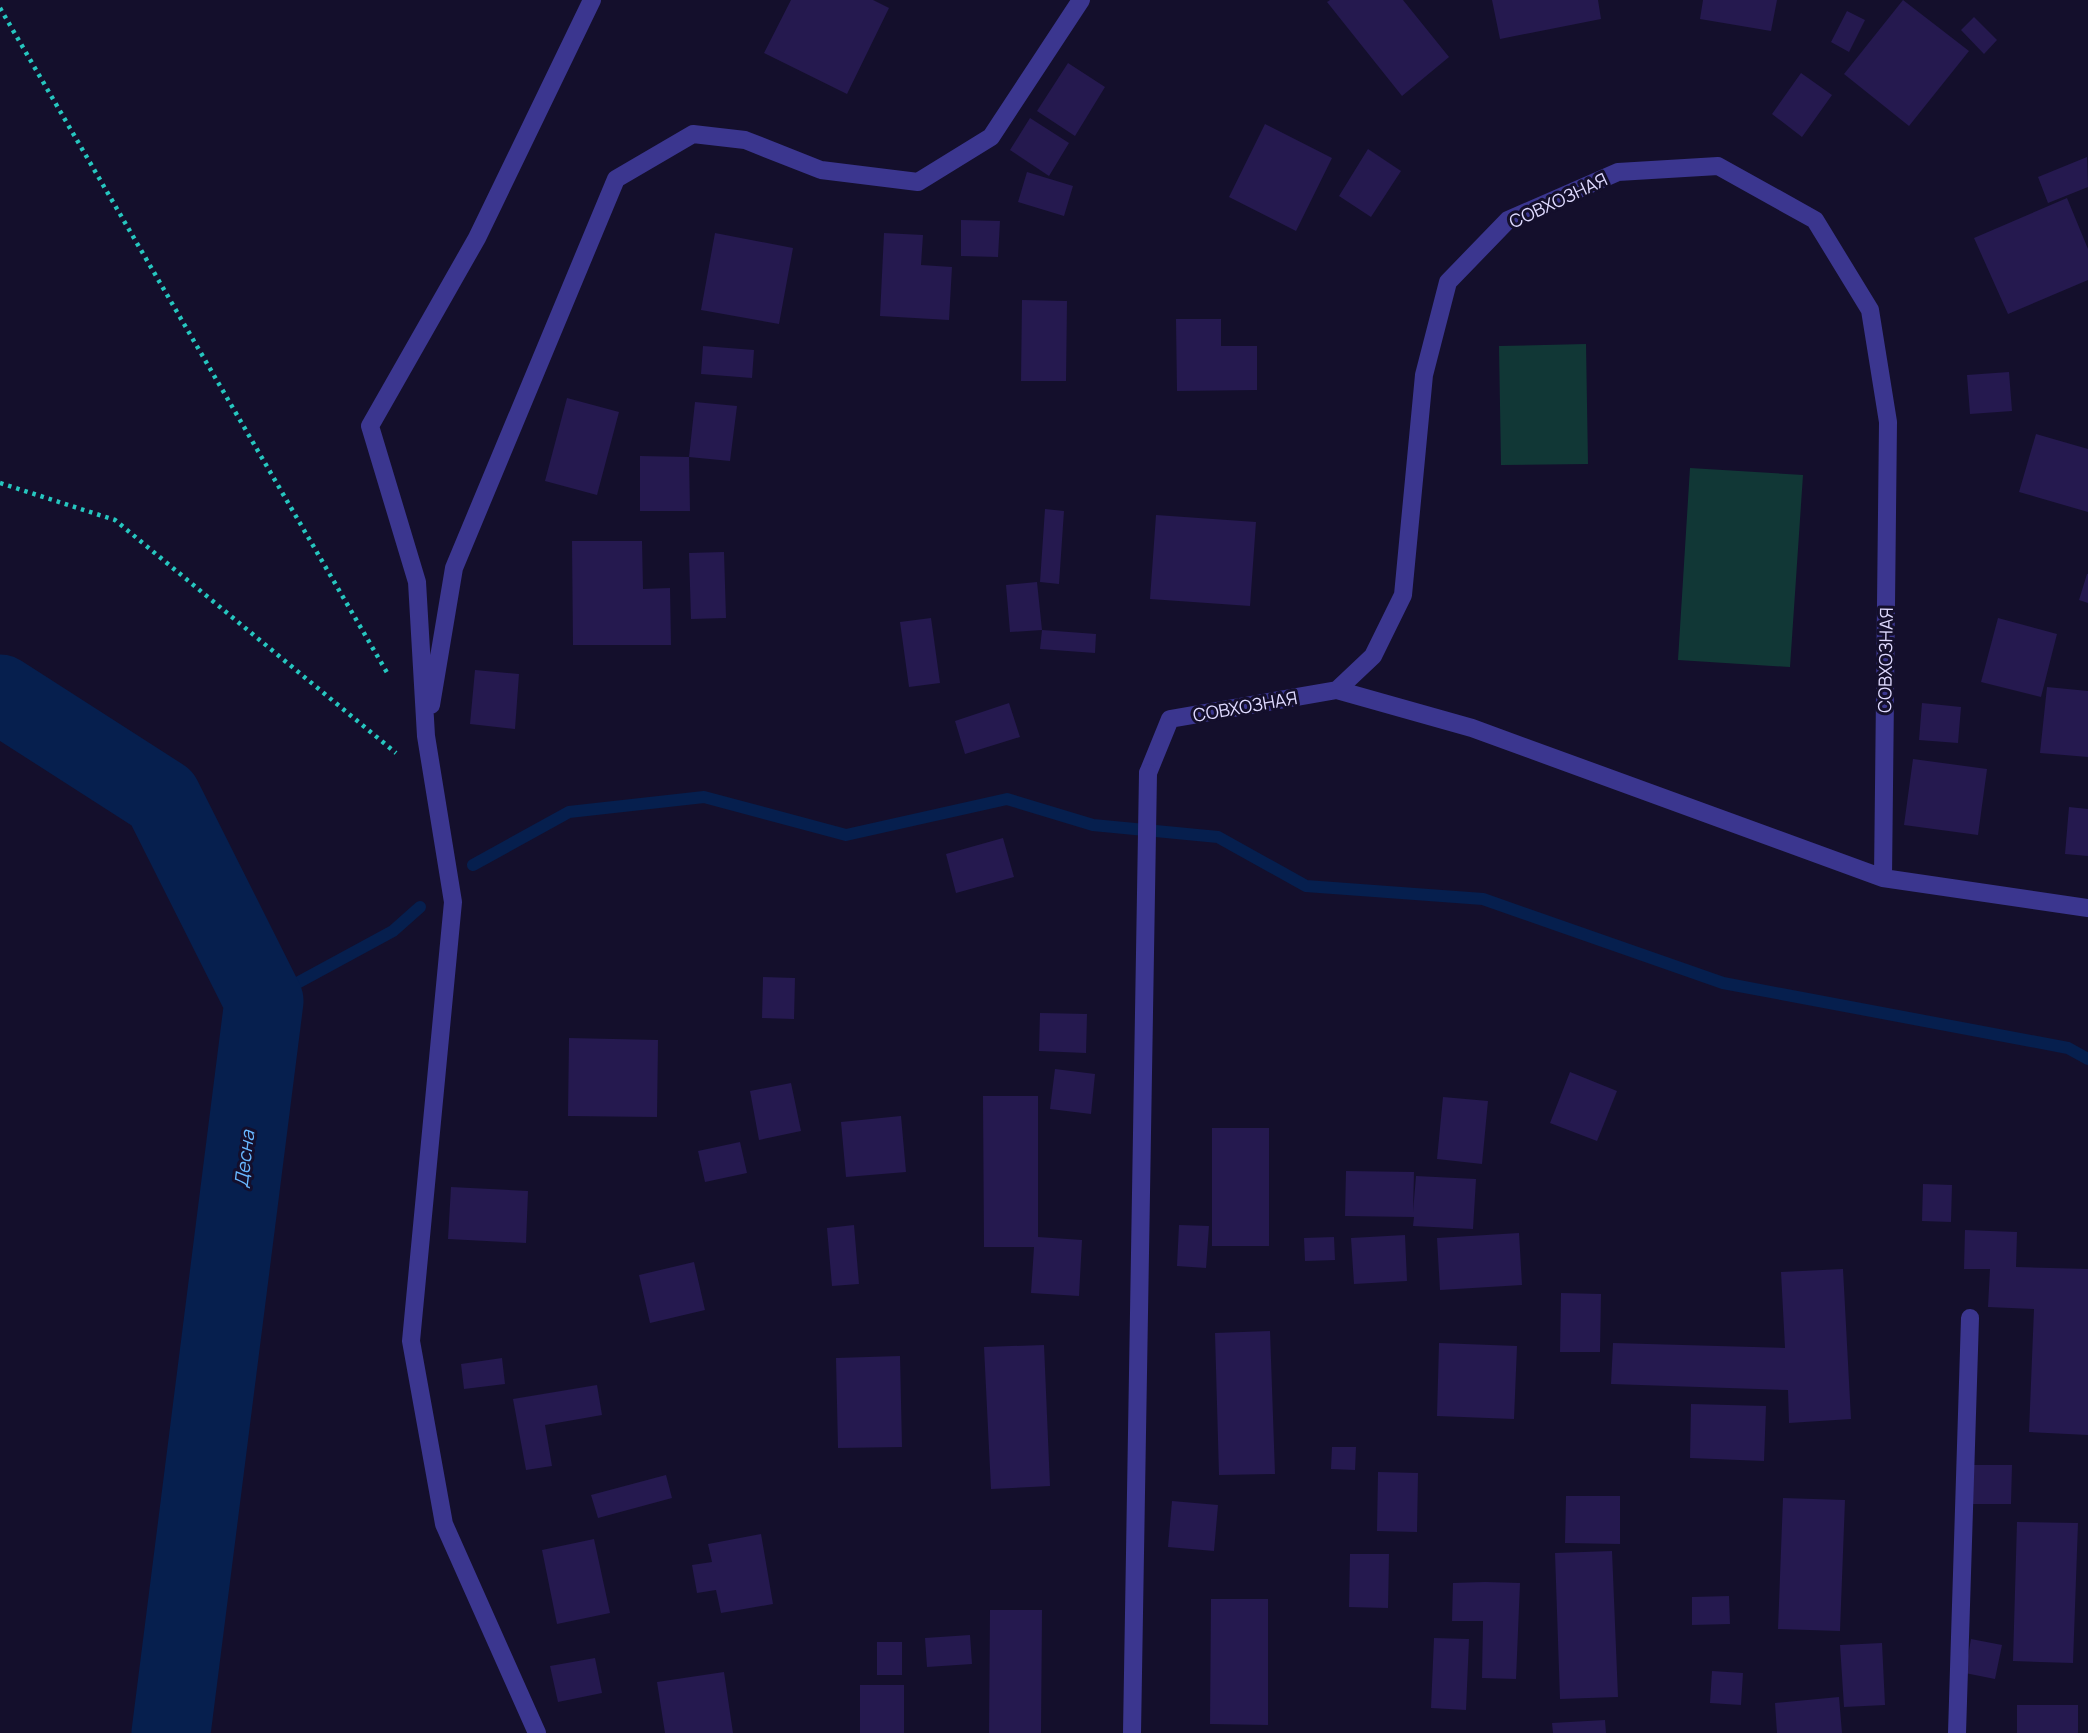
<svg xmlns="http://www.w3.org/2000/svg" width="2088" height="1733" font-family="Manrope,sans-serif">
  <style>
    .green { fill: #113736 }
    .lines { fill: none; stroke-linecap: round; stroke-linejoin: round }
    .stream { stroke: #061f4e; stroke-width: 12 }
    .river { stroke: #061f4e; stroke-width: 79 }
    .building { fill: #25194f }
    .path { stroke: #26c7c0; stroke-width: 4.5; stroke-dasharray: 3.5 5; stroke-linecap: butt }
    .lane { stroke: #3b368f; stroke-width: 18 }
    .street { stroke: #3b368f; stroke-width: 18 }
    .labels { text-anchor: middle; dominant-baseline: central; stroke-width: 6; stroke-linejoin: round; paint-order: stroke }
    .street-label { font-size: 18px; fill: #dfdaff; stroke: #140f2c }
    .water-label { font-size: 19px; font-style: italic; fill: #68b7ff; stroke: #140f2c }
  </style>
  <rect width="100%" height="100%" fill="#140f2c"/>
  <path class="green" d="M1586,344L1588,464L1501,465L1499,346Z
    M1690,468L1803,475L1790,667L1678,660Z"/>
  <g class="lines">
    <path class="stream" d="M473,865L569,812L704,797L846,835L1007,799L1093,825L1218,837L1306,886L1483,899L1723,983L2068,1048L2088,1059
      M264,1001L393,931L420,907"/>
    <path class="river" d="M0,694L162,798L264,1001L171,1733"/>
  </g>
  <path class="building" d="M791,0H873L889,8L847,94L764,53Z
    M1330,0H1403L1449,57L1402,96L1327,2Z
    M1492,0H1598L1601,19L1500,39Z
    M1703,0H1777L1771,31L1700,19Z
    M1903,0L1969,51L1909,126L1844,74Z
    M1847,11L1865,20L1849,52L1831,42Z
    M1974,17L1997,40L1984,54L1961,30Z
    M1068,63L1105,87L1075,136L1037,111Z
    M1801,73L1832,95L1802,137L1772,114Z
    M1030,118L1069,143L1049,176L1010,150Z
    M1265,124L1332,158L1296,231L1229,197Z
    M1368,149L1401,171L1371,217L1339,196Z
    M2087,157L2088,187L2048,203L2038,177Z
    M1027,172L1073,186L1064,216L1018,202Z
    M2067,198L2088,249V280L2008,314L1974,238Z
    M961,220L1000,221L998,257L961,256Z
    M715,233L793,248L779,324L701,310Z
    M884,233L923,235L921,265L952,267L949,320L880,316Z
    M1022,300L1067,301L1066,381H1021Z
    M1176,319H1221V346H1257V390L1177,391Z
    M703,346L754,350L752,378L701,374Z
    M2009,372L2012,411L1970,414L1967,375Z
    M567,398L619,412L597,495L545,481Z
    M695,402L737,406L730,461L689,457Z
    M2036,434L2088,449V512L2019,492Z
    M640,456L689,457L690,511H640Z
    M1045,509L1064,511L1059,584L1040,582Z
    M1156,515L1256,522L1250,606L1150,599Z
    M572,541H642L643,589L670,588L671,645H573Z
    M724,552L726,618L691,619L689,553Z
    M2087,574H2088V603L2079,600Z
    M1037,582L1042,630L1010,632L1006,585Z
    M931,618L940,683L909,687L900,622Z
    M1998,618L2057,634L2041,697L1981,682Z
    M1042,630L1096,634L1095,653L1040,649Z
    M475,670L519,674L515,729L470,724Z
    M2047,687L2088,691V757L2040,753Z
    M1009,703L1020,737L965,754L955,721Z
    M1922,703L1961,707L1958,743L1919,740Z
    M1913,759L1987,769L1978,835L1904,825Z
    M2069,807L2088,809V856L2065,854Z
    M1003,838L1014,877L956,893L946,854Z
    M763,977L795,978L794,1019L762,1018Z
    M1040,1013L1087,1014L1086,1053L1039,1051Z
    M569,1038L658,1040L657,1117L568,1116Z
    M1055,1069L1095,1074L1091,1114L1050,1109Z
    M1570,1072L1617,1091L1597,1141L1550,1123Z
    M791,1083L801,1131L759,1140L750,1091Z
    M983,1096H1038V1237L1082,1240L1079,1296L1031,1293L1034,1247H984Z
    M1443,1097L1488,1101L1482,1164L1437,1159Z
    M901,1116L906,1172L846,1177L841,1122Z
    M1212,1128H1269V1246H1212Z
    M740,1142L747,1173L705,1182L698,1151Z
    M1346,1171L1414,1172L1413,1212L1416,1176L1476,1179L1473,1229L1413,1226L1414,1217L1345,1216Z
    M1923,1184L1952,1185L1951,1222L1922,1221Z
    M451,1187L528,1191L526,1243L448,1239Z
    M854,1225L859,1284L832,1286L827,1228Z
    M1179,1225L1209,1226L1206,1268L1177,1266Z
    M1965,1230L2017,1232L2016,1267L2088,1269V1435L2029,1432L2034,1309L1988,1307L1990,1269H1964Z
    M1519,1233L1522,1285L1440,1290L1437,1238Z
    M1405,1235L1407,1281L1354,1284L1351,1238Z
    M1334,1237L1335,1260L1305,1261L1304,1238Z
    M694,1262L705,1310L650,1323L639,1275Z
    M1843,1269L1851,1419L1789,1423L1788,1390L1611,1384L1613,1343L1785,1348L1781,1272Z
    M1561,1293L1601,1294L1600,1352H1560Z
    M1270,1331L1275,1474L1219,1475L1215,1333Z
    M1439,1343L1517,1346L1514,1419L1437,1416Z
    M1044,1345L1050,1486L991,1489L984,1347Z
    M900,1356L902,1447L838,1448L836,1358Z
    M502,1358L505,1384L464,1389L461,1364Z
    M597,1385L602,1415L545,1425L552,1466L526,1470L513,1399Z
    M1691,1404L1766,1406L1764,1461L1690,1458Z
    M1332,1447H1356L1355,1470L1331,1469Z
    M1970,1465H2012L2011,1504H1970Z
    M1378,1472L1418,1473L1417,1532L1377,1531Z
    M666,1475L672,1498L598,1518L591,1495Z
    M1566,1496H1620V1544L1565,1543Z
    M1783,1498L1845,1500L1840,1631L1778,1629Z
    M1172,1501L1218,1505L1214,1551L1168,1547Z
    M2017,1522L2078,1523L2073,1663L2013,1661Z
    M761,1534L773,1604L721,1613L716,1590L697,1593L692,1565L712,1562L708,1544Z
    M594,1539L610,1613L557,1624L542,1550Z
    M1612,1551L1618,1697L1560,1699L1555,1553Z
    M1350,1554H1389L1388,1608L1349,1607Z
    M1485,1582L1520,1583L1516,1679L1482,1678L1483,1621H1452L1453,1583Z
    M1729,1596L1730,1624L1692,1625V1597Z
    M1211,1599H1268V1725L1210,1724Z
    M990,1610H1042L1041,1733H989Z
    M970,1635L972,1664L927,1667L925,1638Z
    M1434,1638L1469,1639L1466,1710L1431,1708Z
    M1971,1639L2002,1645L1995,1679L1965,1673Z
    M877,1642H902V1675H877Z
    M1882,1643L1885,1705L1844,1707L1840,1645Z
    M595,1658L602,1693L558,1702L550,1666Z
    M1712,1671L1743,1673L1741,1705L1710,1703Z
    M724,1672L733,1733H665L657,1682Z
    M860,1685H904V1733H860Z
    M1839,1697L1842,1733H1777L1775,1703Z
    M2017,1705H2078V1733H2017Z
    M1605,1720L1606,1733H1553L1552,1723Z"/>
  <g class="lines">
    <path class="path" d="M0,8L389,676
      M0,483L115,520L396,753"/>
    <path class="lane" d="M431,705L454,568L616,179L693,134L745,140L821,170L918,182L991,137L1081,0
      M1148,773L1170,719L1337,690L1472,728L1883,878L1888,422L1870,310L1815,220L1718,166L1618,172L1508,220L1448,282L1424,375L1403,595L1373,656L1337,690
      M1883,878L2088,908
      M537,1733L444,1524L411,1341L453,902L426,736L417,582L370,426L477,238L592,0
      M1957,1733L1970,1318"/>
    <path class="street" d="M1132,1733L1148,773"/>
  </g>
  <g class="labels">
    <g class="street-label">
      <text transform="translate(1558 200) rotate(-25)">СОВХОЗНАЯ</text>
      <text transform="translate(1885 660) rotate(-89)">СОВХОЗНАЯ</text>
      <text transform="translate(1245 706) rotate(-10)">СОВХОЗНАЯ</text>
    </g>
    <g class="water-label">
      <text transform="translate(244 1159) rotate(-83)">Десна</text>
    </g>
  </g>
</svg>
